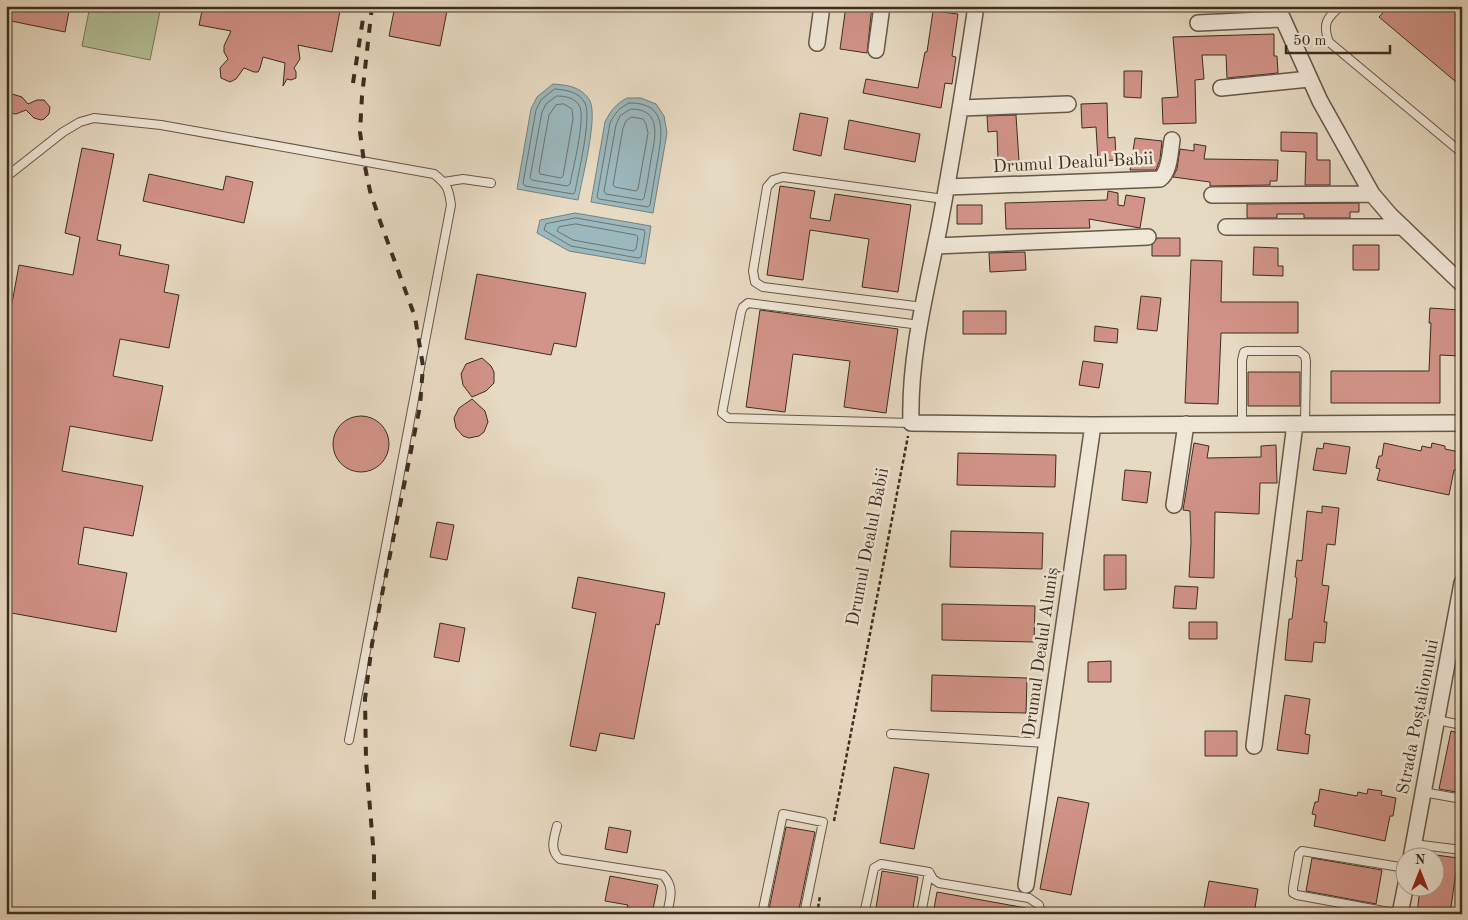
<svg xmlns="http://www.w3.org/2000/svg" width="1468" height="920" font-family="'Old Standard TT',serif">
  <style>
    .green { fill: #b3c095; stroke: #78775a }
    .water { fill: #9bb8bd; stroke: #75817e }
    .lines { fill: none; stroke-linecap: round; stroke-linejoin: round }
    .shore { stroke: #6c736e; stroke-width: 1 }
    .building { fill: #d29388; stroke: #3c2e20 }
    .lane-casing { stroke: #675948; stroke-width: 10 }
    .street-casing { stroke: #675948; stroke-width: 18 }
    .path { stroke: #3c2e20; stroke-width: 2.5; stroke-dasharray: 4 2.5; stroke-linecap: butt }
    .lane { stroke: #efe7d7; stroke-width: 8 }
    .street { stroke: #efe7d7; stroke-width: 15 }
    .rail { stroke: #3c2e20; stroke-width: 4; stroke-dasharray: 9 9; stroke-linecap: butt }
    .labels { text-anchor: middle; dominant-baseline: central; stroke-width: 5; stroke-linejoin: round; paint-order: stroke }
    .street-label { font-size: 18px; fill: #3c2e20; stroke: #efe7d7 }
  </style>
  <rect width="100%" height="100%" fill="#e7dac2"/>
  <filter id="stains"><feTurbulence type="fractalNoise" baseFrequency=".004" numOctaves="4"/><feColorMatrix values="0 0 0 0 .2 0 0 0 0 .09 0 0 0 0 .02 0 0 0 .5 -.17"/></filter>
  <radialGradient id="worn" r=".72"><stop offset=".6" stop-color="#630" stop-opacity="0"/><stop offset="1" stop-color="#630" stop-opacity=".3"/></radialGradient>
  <path class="green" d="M90,6H161L150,60L82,46Z"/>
  <path class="water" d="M553,84C568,85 582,87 590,101C598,117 582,180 578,200L517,189L531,109L537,97Z
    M627,98H641L656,104L664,116L667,133L653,213L591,202L605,122C611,110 616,104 627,98Z
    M575,213L651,226L645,264L569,251L537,233L540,220Z"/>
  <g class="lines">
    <path class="shore" d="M555,89C567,90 579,92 585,103C592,118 578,174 575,192L573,194L525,186L523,183L536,110L541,100Z
      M557,96C566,96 576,98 580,107C585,122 573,168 570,184L567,186L532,180L530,178L542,112L546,104Z
      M629,103C669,102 662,135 657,163C655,177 652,191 650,205L648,207L599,199L597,197L610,123C615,113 619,108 629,103Z
      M564,104L572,109L573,119L563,176L561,178L540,174L539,171L549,115L556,105Z
      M631,109C663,109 655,138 651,159C649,172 647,185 644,198L642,200L606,194L604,191L616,125L620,116Z
      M632,117L643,119L646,124L648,133L638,189L636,191L615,187L613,185L623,128L626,121Z
      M576,218L644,230L645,232L641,257L638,258L571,246L544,230L546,224Z
      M576,224L636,235L638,237L636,249L633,251L573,240L557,231L559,227Z"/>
  </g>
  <path class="building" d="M6,6H70L65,32L6,20Z
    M203,6H341L332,52L298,45L300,59L294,68L296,72V78L291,80L287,79L283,86L285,63L263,57L260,68L258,72H254L244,68L236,79L230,82L221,78L220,68L228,59L224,52V46L231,31L199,25Z
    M395,6H448L440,46L389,36Z
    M846,6H872L867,53L840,49Z
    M1389,6H1462V87L1379,17Z
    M933,11L958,14L952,56L956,57L952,84L945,83L941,108L863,93L866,79L918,88L925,52H927Z
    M1274,34V56H1277L1278,73L1227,78L1226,55H1202L1204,79L1195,80L1196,123L1163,124L1162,98L1178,97L1173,37Z
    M1124,71H1142L1141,98L1124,97Z
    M12,94L22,97L28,104L37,100H44L50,107L49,114L44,119L41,120L34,118L26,110L16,114L9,113L6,110V99Z
    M1107,103L1108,138L1115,137L1116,160L1098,161L1096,127L1082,128L1081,104Z
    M800,113L828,118L821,156L793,150Z
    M1016,115L1019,161H998L997,131L988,132L987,116Z
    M849,120L920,134L915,162L844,149Z
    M1281,132L1317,133V160H1330V185H1305L1306,152L1281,151Z
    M1135,138L1162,141L1160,159L1156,170H1130Z
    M1194,144L1206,146L1204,159L1278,160L1277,181H1270V185L1210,186V182L1173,177L1177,169L1180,149L1194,151Z
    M82,148L114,154L97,240L121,245L119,255L169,265L164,292L179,295L169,348L120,339L113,376L163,386L152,441L70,426L62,471L143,486L133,536L84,527L78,564L127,573L116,632L6,612V336L19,265L73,275L80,237L65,233Z
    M149,174L223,190L226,176L253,182L244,223L143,201Z
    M780,186L815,191L810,218L830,221L835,194L911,205L898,292L862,287L869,239L810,230L803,280L767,275Z
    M1108,191L1118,193V205L1124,206L1126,195L1145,198L1140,228L1089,219L1090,228L1006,229L1005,203L1107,200Z
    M1359,203V212H1350V218H1304V214H1277V218H1247V204Z
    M957,205H982V224H957Z
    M1157,238H1180V256H1152V245Z
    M1353,245H1379V270H1353Z
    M1254,247L1278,248V266H1283V276L1253,275Z
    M1025,252L1026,270L990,272L989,253Z
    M1191,260L1222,261L1221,302H1298V333H1221L1218,404L1185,403Z
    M477,274L586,293L576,347L554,343L551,355L465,339Z
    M1141,296L1161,298L1157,331L1137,329Z
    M1430,308L1460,310V356L1440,355V403H1331V371H1429L1431,323H1429Z
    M760,310L898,329L886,413L844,407L850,361L793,354L785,412L746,407Z
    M963,311H1006V334H963Z
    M1095,326L1118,329L1117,343L1094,341Z
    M482,358L491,366L494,372V383L486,391L472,397L463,385L461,374L466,364Z
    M1083,361L1103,364L1099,388L1079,385Z
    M1248,372H1300V406H1248Z
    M472,399L485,411L488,422L484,432L479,436L469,438L463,436L456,428L454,418L459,408Z
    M333 444a28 28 0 1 1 56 0a28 28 0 1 1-56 0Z
    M1194,443L1209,446L1207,458L1261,457V446L1276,445L1277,483H1260L1259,514L1215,512L1214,578L1189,577L1191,542L1190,511L1183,510Z
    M1324,443L1350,447L1346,474L1313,470L1317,448L1323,449Z
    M1384,443L1421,451L1422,446L1431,448L1432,443L1445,446V449L1460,452L1457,470H1454L1449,495L1377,480L1380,469L1376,468L1379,456H1382Z
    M958,453L1056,455L1055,487L957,485Z
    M1125,470L1151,472L1147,503L1122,500Z
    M1322,506L1339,508L1335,545L1327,544L1322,585L1329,586L1324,622H1327L1325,643L1314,642L1312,662L1285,660L1289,619H1292L1297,578L1295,577L1297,560L1302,561L1307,511L1322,513Z
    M437,522L454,525L447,560L430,557Z
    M951,531L1043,533L1042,569L950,567Z
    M1104,555H1126V589L1104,590Z
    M578,577L665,593L659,625L656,624L634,739L600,733L596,751L570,746L596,613L572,608Z
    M1175,586L1198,587L1196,609L1173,608Z
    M942,604L1035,606L1034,642L942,640Z
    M1189,622H1217V639H1189Z
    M440,623L465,628L459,662L434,657Z
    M1111,661V682H1088V662Z
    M932,675L1027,678L1026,713L931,711Z
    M1285,695L1310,699L1305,734L1310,735L1308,754L1277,750Z
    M1205,731H1237V756H1205Z
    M1451,731L1462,734V793L1439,789Z
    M894,767L929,774L914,849L880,843Z
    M1320,789L1357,796L1358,792L1367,794L1368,789L1382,791L1381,795L1396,798L1393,816H1390L1385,841L1314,826L1316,815L1312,814L1315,802H1318Z
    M1058,797L1089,803L1071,895L1040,889Z
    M609,827L631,831L627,853L605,849Z
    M786,827L815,832L798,914H768Z
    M1436,855L1458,858L1450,914H1417L1420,888H1436Z
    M1312,858L1382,870L1376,904L1306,891Z
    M882,871L918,877L912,914H875Z
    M610,876L658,885L652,914L635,912V910L627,908L628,905L605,901Z
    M1209,881L1258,889L1254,914H1203Z
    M937,892L1026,908L1025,914H933Z"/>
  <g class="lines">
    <defs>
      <path id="lane" d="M1341,6C1327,17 1322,24 1329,42L1462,153
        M6,177L63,132L80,122L94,118L161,125L434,174C447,184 449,189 451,205L349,740
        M444,182L463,179L491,183
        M923,307L763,287L755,282L753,271L767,187L773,180L783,177L944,199
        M911,423L728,418L722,413L741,312L743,307L748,303L920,325
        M1242,424V360L1244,352L1247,351H1299L1305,356L1306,361L1305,424
        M1437,720L1462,725
        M891,734L1047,743
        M1423,792L1462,799
        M557,826C554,838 549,850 560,859L663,875C675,887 670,899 667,914
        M1413,844L1462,850
        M762,914L783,814L823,822L804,914
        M864,914L874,868L881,864L929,872L933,879L939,883L1029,898L1039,905L1041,914
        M921,914L929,872
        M1400,914L1297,895L1293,893V888L1299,854L1302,851L1406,868"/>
      <path id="street" d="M976,6C965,80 953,154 939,228C926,292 909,357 911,423L1093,425L1462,423
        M1277,6L1320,101L1372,194L1390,215L1462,284
        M1198,23L1283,19
        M817,43L822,6
        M876,50L882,6
        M1221,88L1309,79
        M961,108L1068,104
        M947,187L1160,179C1170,172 1170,151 1172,140
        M1212,195L1372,194
        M1226,227H1403
        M935,246L1148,237
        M1174,505L1186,424
        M1254,746L1295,424
        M1411,858L1462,583
        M1026,885L1093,425
        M1400,914L1406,884"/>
    </defs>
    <use href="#lane" class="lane-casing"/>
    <use href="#street" class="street-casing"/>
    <path class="path" d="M834,821L908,436
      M817,914L820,896"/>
    <use href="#lane" class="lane"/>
    <use href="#street" class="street"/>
    <path class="rail" d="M372,6L362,96L360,132L364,162L370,191L380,221L415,317L423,366L420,406L372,644L365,699L366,760L374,857V914
      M353,83L365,6"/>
  </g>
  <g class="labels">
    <g class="street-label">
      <text transform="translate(1073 163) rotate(-3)">Drumul Dealul Babii</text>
      <text transform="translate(868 547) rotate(-79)">Drumul Dealul Babii</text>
      <text transform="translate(1041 652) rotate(-82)">Drumul Dealul Aluniș</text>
      <text transform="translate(1418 717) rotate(-79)">Strada Poștalionului</text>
    </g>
  </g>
  <rect width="1468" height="920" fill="none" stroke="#e7dac2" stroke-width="25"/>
  <rect x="8" y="8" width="1453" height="905" fill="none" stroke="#3c2e20" stroke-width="2.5"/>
  <rect x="12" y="12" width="1443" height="895" fill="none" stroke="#3c2e20"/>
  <g transform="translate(1420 872)"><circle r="24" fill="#efe7d7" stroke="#a79d8e"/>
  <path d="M0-4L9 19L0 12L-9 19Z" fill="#8f2418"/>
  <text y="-8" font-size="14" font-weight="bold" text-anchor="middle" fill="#3c2e20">N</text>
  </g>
  <path d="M1286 45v8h104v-8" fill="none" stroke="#3c2e20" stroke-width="2.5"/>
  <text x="1293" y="45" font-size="15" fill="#3c2e20" stroke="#efe7d7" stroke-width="4" paint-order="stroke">50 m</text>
  <rect width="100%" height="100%" filter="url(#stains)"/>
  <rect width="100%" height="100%" fill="url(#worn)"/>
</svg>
